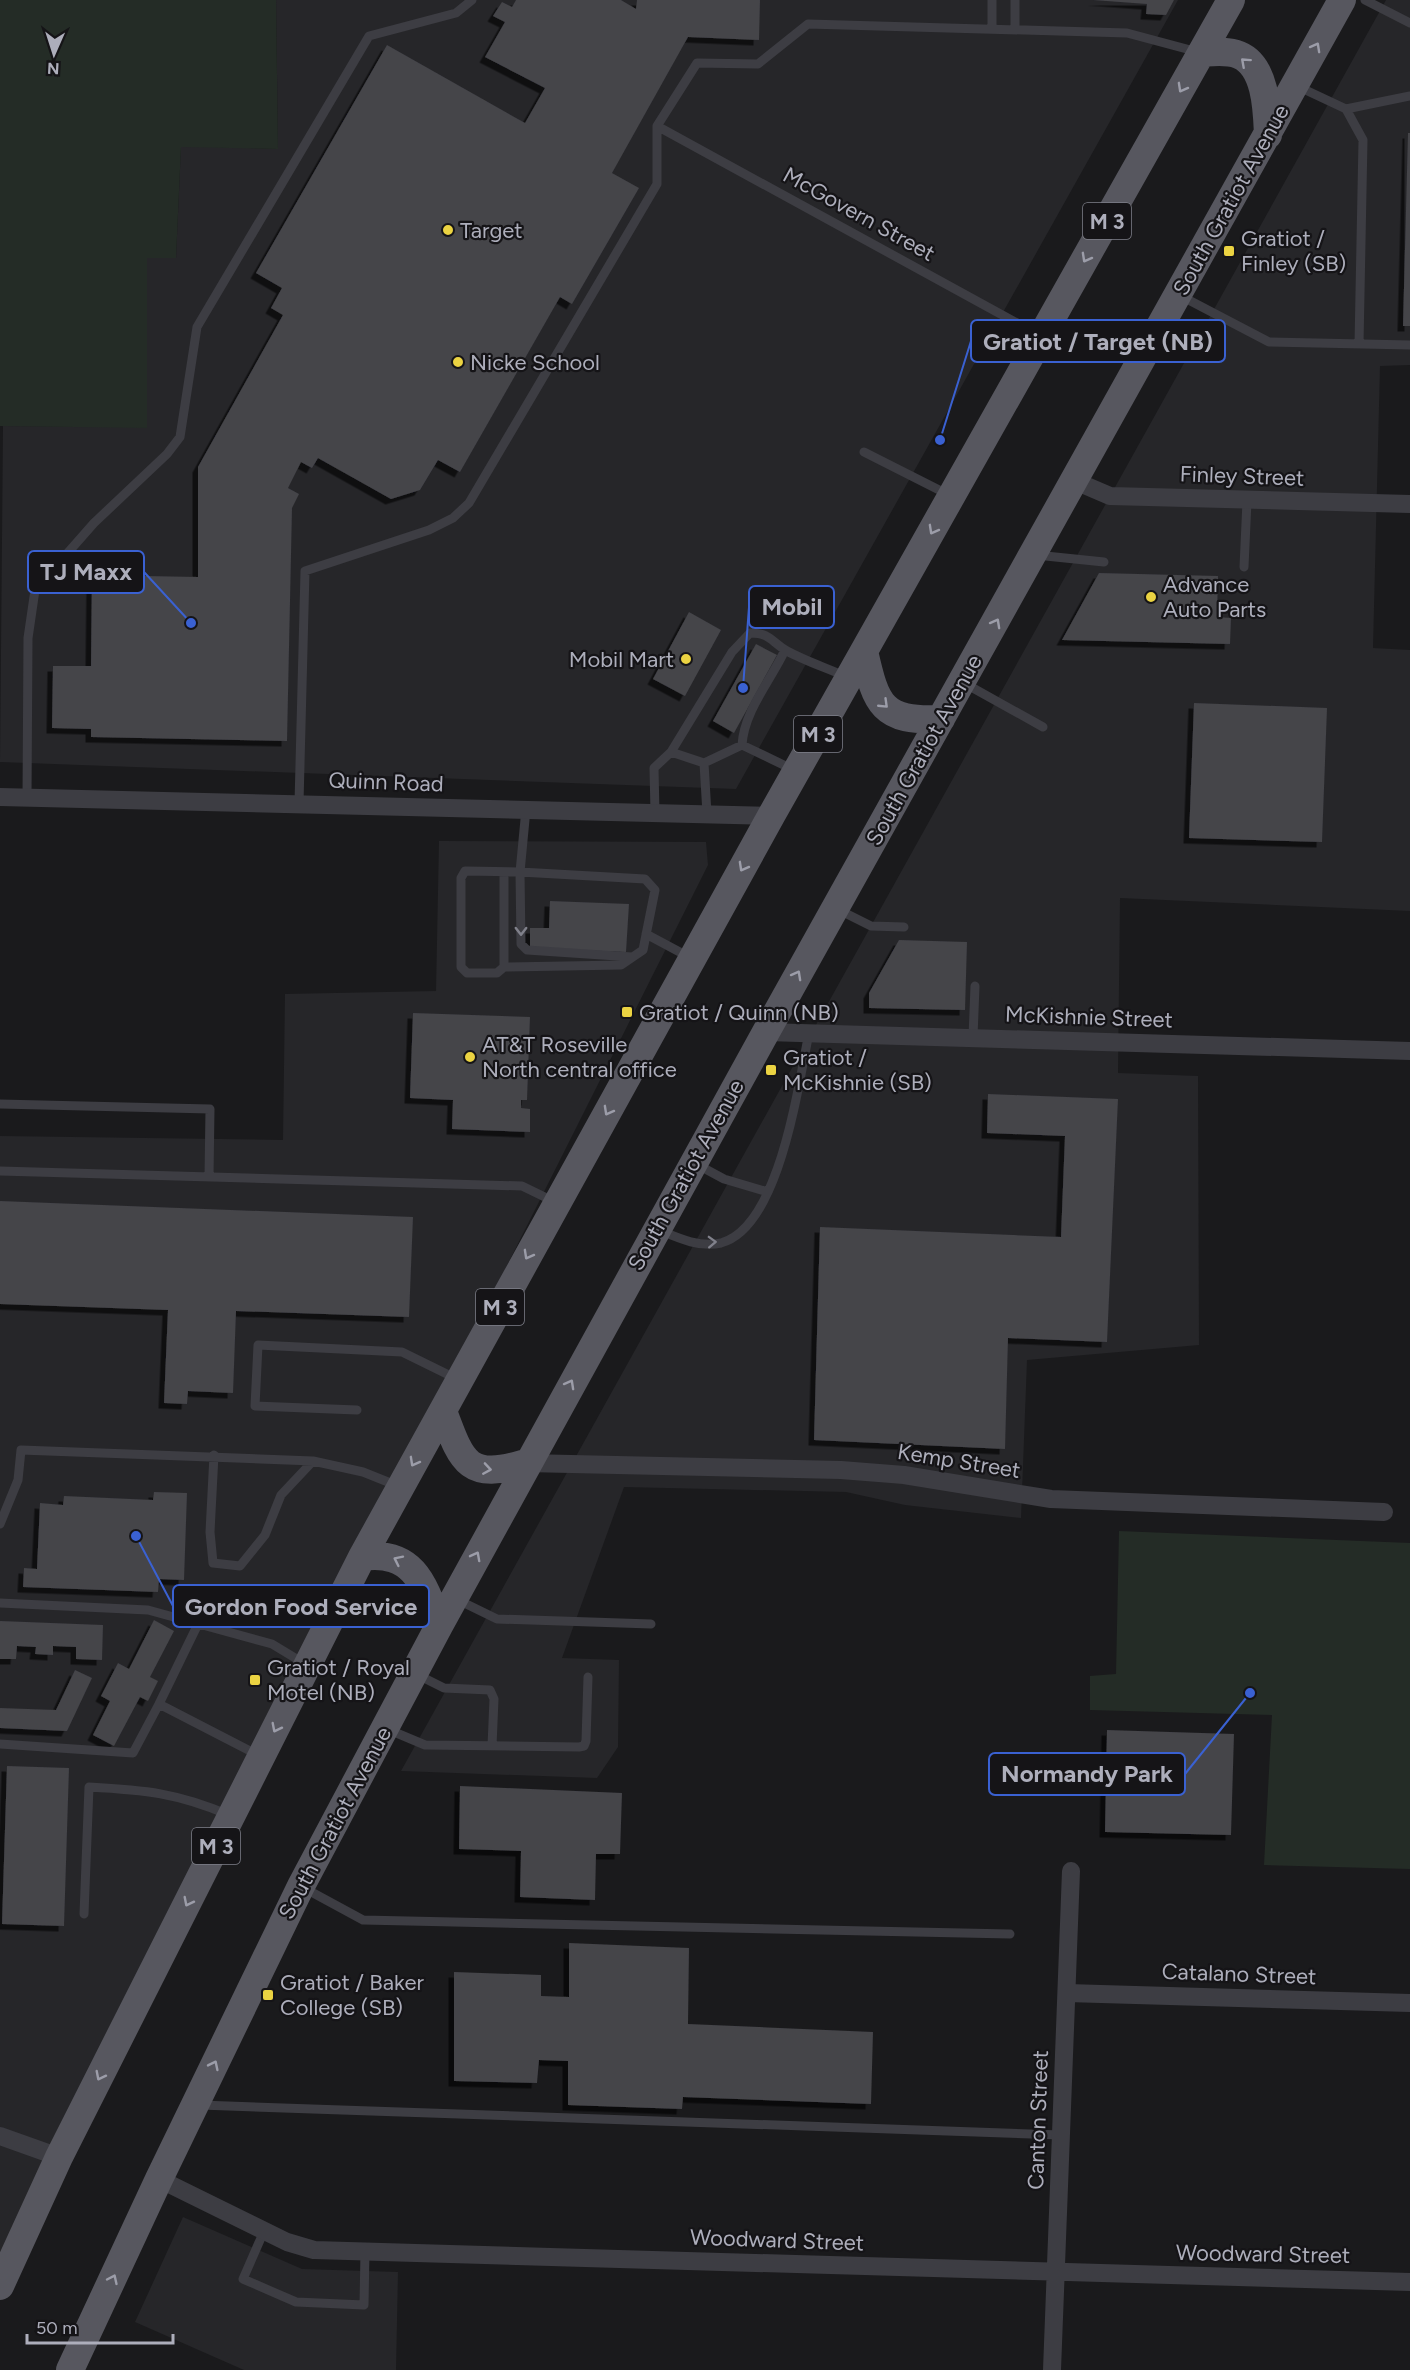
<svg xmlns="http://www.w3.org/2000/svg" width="1410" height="2370" font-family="Figtree,sans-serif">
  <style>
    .built { fill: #262629 }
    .green { fill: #242c26 }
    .building { fill: #444449; filter: url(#shadow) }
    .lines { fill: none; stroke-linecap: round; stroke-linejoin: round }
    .service { stroke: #3d3d43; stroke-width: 9 }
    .minor { stroke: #3d3d43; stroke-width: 18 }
    .primary { stroke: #57575f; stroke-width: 28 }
    .oneway { stroke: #9c9da9 }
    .oneway2 { stroke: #80818b }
    .poi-dot { fill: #ebd342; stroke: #151417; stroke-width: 2 }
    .labels { text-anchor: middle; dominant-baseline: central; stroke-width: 4.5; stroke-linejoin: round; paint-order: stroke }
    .shield { fill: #151417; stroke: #7f808a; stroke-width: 1.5 }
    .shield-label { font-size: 21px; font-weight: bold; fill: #adaebb }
    .street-label { font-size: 22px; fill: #adaebb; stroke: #151417 }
    .poi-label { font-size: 22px; fill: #adaebb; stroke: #151417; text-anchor: start }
    .leader { fill: none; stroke: #3a61d2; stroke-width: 2 }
    .callout-dot { fill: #3a61d2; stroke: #151417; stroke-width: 2 }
    .callout { fill: #151417; stroke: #3a61d2; stroke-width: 2 }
    .callout-label { font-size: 24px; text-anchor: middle; font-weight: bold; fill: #adaebb }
  </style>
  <defs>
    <filter id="shadow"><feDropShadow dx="-5.5" dy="5.5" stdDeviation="0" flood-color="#0009"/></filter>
  </defs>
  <rect width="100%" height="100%" fill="#1a1a1c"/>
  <path class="built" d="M276,0H1178L736,789L0,762L3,426L147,427V258H176L181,146L278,149Z
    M1386,0H1410V365L1380,366L1373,648L1410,650V911L1120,898L1118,1073L1198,1076L1199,1345L1027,1360L1021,1518L905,1505L846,1492L624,1487L562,1658L619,1660L618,1747L597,1778L401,1771Z
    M439,841L706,842L708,865L0,2276V1136L283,1140L285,994L436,991Z
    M183,2217L302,2269L398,2272L396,2370H244L135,2322Z"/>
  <path class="green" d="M0,0H276L278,149L181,147L176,258H147V428L0,426Z
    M1119,1531L1410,1543V1869L1264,1865L1272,1715L1090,1710V1676L1116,1674Z"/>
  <path class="building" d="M516,0H621L636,9L637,0H760L759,40L688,37L612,173L639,188L572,304L560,297L460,472L438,460L420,490L391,499L318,458L312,468L301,462L288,488L299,494L292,508L287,741L91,737V729L52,728L53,666H91L92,575L198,577V467L283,315L271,308L282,288L256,273L387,45L525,123L545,88L485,57L505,22L493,16L502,2L512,7Z
    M1093,0H1174L1166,15L1146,14L1147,4Z
    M1408,133H1410V326H1403Z
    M1099,573L1218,576L1217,617L1231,618L1230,644L1062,640Z
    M689,612L721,630L685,696L653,679Z
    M756,644L777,655L734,733L713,721Z
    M1194,703L1327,708L1322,842L1189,838Z
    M550,901L629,904L626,952L530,948V928H549Z
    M899,940L967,942L965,1010L869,1008V993Z
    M413,1013L530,1017L527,1100H521V1108L530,1109V1132L452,1129L453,1100L410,1098Z
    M988,1094L1118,1099L1107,1342L1008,1338L1005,1449L814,1440L820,1227L1061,1237L1065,1136L987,1133Z
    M0,1201L413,1217L409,1317L236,1311L233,1393L188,1391L187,1404L164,1403L168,1310L0,1304Z
    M154,1492L187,1493L184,1580L159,1579L158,1592L23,1587L24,1568L37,1569L40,1503L63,1505L64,1496L153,1500Z
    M154,1620L174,1631L150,1677L158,1681L148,1701L140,1697L114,1746L93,1735L110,1701L101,1696L118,1663L129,1669Z
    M0,1621L103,1625L102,1660L76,1659V1647L53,1646V1655L35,1654L36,1647L17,1646L16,1659H0Z
    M75,1670L92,1678L67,1731L0,1728V1708L56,1710Z
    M1107,1730L1234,1734L1231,1835L1105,1832Z
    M7,1766L69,1768L64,1926L2,1924Z
    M460,1786L622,1793L620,1854H596L595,1900L520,1897L521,1851L459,1849Z
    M569,1943L689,1948L688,2024L873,2032L871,2104L683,2097L682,2109L568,2105V2061L539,2060L537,2083L454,2081V1972L541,1975V1996L569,1997Z"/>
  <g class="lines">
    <path class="service" d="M1365,0L1410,23
      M992,29V0
      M1015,29V0
      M1297,86L1346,109
      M657,126L697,63L758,64L808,24L1127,33L1198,52
      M657,126L1039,335
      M1181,296L1269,342L1410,345
      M1359,344L1363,140L1346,109L1410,96
      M864,452L949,495
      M1036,555L1104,562
      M1244,567L1247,501
      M785,650C771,680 744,711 742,745L794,770
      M964,683L1043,727
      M671,752L704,763
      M27,798L28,638L35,590L94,523L167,454L180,437L197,327L369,36L456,13L472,0
      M299,803L305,571L429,530L453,518L469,503L657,184V126
      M655,813L654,768L671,752L732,652L750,633C771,633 771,642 787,651C805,661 827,668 847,677
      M707,814L704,763L742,745
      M504,872V967L497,973H467L461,967V878L465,871L520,872L526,809
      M837,909L871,926L904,927
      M646,934L689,957
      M504,967L621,965L643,950L655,890L645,879L520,872L521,944L527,950L632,957
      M973,1037L975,986
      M0,1104L210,1109L209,1177
      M698,1165L724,1179L768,1192
      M0,1171L522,1186L555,1202
      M659,1230C678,1238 700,1248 721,1243C780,1227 798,1085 809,1033
      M357,1410L255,1406L258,1345L402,1352L457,1379
      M214,1455L210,1532L213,1563L240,1566L265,1535L281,1495L313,1461
      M0,1524L18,1480L21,1450L313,1461L363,1472L398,1486
      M456,1599L497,1619L651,1624
      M0,1603L148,1610L272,1644L305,1664
      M416,1674L444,1688L490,1690L494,1699L492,1746
      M159,1704L198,1624
      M387,1729L425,1745L579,1747L584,1746L586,1741L588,1677
      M0,1744L133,1753L159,1704L258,1755
      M304,1888L363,1920L1010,1934
      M84,1914L89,1787C145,1790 177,1793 229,1815
      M200,2105L1061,2135
      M264,2231L243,2279L296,2302L364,2305L365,2251"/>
    <path class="minor" d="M1075,481L1110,496L1410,504
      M0,797L771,816
      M766,1032L1410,1051
      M526,1463L841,1470L904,1475L1051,1499L1384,1512
      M1067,1993L1410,2003
      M0,2136L59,2157
      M159,2179L287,2242L314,2250L1410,2282
      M1052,2370L1071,1871"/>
    <path class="primary" d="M1201,53C1214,52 1227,50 1239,55C1266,66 1267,110 1268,135
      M864,651C876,705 882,722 941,719
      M443,1411C462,1462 467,1481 526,1463
      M362,1557C414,1550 424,1584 439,1626
      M0,2286L59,2157L362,1557L771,816L1231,0
      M70,2370L159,2179L301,1886L439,1626L766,1032L1342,0"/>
  </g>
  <defs><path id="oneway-chevron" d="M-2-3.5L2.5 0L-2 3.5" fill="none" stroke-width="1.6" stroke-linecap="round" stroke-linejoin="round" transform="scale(1.5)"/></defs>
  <g class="oneway">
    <use href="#oneway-chevron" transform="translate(1316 47) rotate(-61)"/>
    <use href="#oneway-chevron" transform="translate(1245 62) rotate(-138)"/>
    <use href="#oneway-chevron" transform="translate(1182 88) rotate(119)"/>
    <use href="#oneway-chevron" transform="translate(1086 258) rotate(119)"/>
    <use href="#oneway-chevron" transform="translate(933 530) rotate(119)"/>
    <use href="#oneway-chevron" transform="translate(996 623) rotate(-61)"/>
    <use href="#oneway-chevron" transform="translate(884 704) rotate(44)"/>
    <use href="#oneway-chevron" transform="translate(743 867) rotate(119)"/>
    <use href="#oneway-chevron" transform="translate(797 975) rotate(-61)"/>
    <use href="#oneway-chevron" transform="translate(608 1111) rotate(119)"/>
    <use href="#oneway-chevron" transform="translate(528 1255) rotate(119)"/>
    <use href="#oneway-chevron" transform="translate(570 1384) rotate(-61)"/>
    <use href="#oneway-chevron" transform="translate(414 1462) rotate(119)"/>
    <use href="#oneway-chevron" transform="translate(487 1469) rotate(9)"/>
    <use href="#oneway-chevron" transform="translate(476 1556) rotate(-62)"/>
    <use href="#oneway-chevron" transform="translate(398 1560) rotate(-154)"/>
    <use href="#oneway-chevron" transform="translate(276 1728) rotate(117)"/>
    <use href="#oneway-chevron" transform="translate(188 1902) rotate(117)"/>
    <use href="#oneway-chevron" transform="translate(214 2065) rotate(-64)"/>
    <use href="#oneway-chevron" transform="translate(100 2076) rotate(117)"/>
    <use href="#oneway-chevron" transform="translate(113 2279) rotate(-65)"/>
  </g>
  <g class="oneway2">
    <use href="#oneway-chevron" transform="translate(521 931) rotate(90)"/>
    <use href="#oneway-chevron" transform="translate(712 1242) rotate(-2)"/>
  </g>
  <g class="poi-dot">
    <circle cx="448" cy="230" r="6"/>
    <rect x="1223" y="245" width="12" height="12" rx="3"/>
    <circle cx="458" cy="362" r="6"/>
    <circle cx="1151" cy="597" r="6"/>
    <circle cx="686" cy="659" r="6"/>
    <rect x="621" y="1006" width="12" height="12" rx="3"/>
    <circle cx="470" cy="1057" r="6"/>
    <rect x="765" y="1064" width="12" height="12" rx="3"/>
    <rect x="249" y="1674" width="12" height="12" rx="3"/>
    <rect x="262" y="1989" width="12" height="12" rx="3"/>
  </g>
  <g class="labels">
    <g class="shield">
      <rect x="1083" y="203" width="48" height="36" rx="4.5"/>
      <rect x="794" y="716" width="48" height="36" rx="4.5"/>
      <rect x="476" y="1289" width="48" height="36" rx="4.5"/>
      <rect x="192" y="1828" width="48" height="36" rx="4.5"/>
    </g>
    <g class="shield-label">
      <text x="1107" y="221">M 3</text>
      <text x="818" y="734">M 3</text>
      <text x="500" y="1307">M 3</text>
      <text x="216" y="1846">M 3</text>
    </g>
    <g class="street-label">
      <text transform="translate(1231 200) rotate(-61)">South Gratiot Avenue</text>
      <text transform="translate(859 214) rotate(29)">McGovern Street</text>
      <text transform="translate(1242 476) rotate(2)">Finley Street</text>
      <text transform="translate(924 750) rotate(-61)">South Gratiot Avenue</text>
      <text transform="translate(386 782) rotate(2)">Quinn Road</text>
      <text transform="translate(1089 1017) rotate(2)">McKishnie Street</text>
      <text transform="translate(686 1175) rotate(-61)">South Gratiot Avenue</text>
      <text transform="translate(959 1461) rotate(9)">Kemp Street</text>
      <text transform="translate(335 1823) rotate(-62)">South Gratiot Avenue</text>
      <text transform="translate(1239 1974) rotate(2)">Catalano Street</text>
      <text transform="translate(1038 2120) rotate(-88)">Canton Street</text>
      <text transform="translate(777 2240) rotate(2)">Woodward Street</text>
      <text transform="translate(1263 2254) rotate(1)">Woodward Street</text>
    </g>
    <g class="poi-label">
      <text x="460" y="230">Target</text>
      <text x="1241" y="238">Gratiot /<tspan x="1241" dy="25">Finley (SB)</tspan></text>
      <text x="470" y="362">Nicke School</text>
      <text x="1163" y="584">Advance<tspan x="1163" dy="25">Auto Parts</tspan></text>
      <text x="674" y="659" text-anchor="end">Mobil Mart</text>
      <text x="639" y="1012">Gratiot / Quinn (NB)</text>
      <text x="482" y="1044">AT&amp;T Roseville<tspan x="482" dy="25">North central office</tspan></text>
      <text x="783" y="1057">Gratiot /<tspan x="783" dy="25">McKishnie (SB)</tspan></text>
      <text x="267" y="1667">Gratiot / Royal<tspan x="267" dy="25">Motel (NB)</tspan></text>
      <text x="280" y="1982">Gratiot / Baker<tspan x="280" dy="25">College (SB)</tspan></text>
    </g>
  </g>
  <path class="leader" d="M940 440L971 341M191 623L144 572M743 688L749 607M136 1536L173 1606M1250 1693L1185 1774"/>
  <g class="callout-dot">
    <circle cx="940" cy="440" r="6"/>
    <circle cx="191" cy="623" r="6"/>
    <circle cx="743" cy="688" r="6"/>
    <circle cx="136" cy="1536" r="6"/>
    <circle cx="1250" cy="1693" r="6"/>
  </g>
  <g class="callout">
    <rect x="971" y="320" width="254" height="42" rx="6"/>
    <rect x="28" y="551" width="116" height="42" rx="6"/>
    <rect x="749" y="586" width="85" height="42" rx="6"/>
    <rect x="173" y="1585" width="256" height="42" rx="6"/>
    <rect x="989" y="1753" width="196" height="42" rx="6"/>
  </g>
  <g class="callout-label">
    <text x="1098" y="350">Gratiot / Target (NB)</text>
    <text x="86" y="580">TJ Maxx</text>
    <text x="792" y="615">Mobil</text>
    <text x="301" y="1615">Gordon Food Service</text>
    <text x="1087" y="1782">Normandy Park</text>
  </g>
  <g transform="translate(54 54) rotate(183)" stroke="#151417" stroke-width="4.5" paint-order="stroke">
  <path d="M0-4.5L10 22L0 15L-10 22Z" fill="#adaebb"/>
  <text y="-9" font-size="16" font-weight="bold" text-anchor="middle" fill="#adaebb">N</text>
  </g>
  <path d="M27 2334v9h146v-9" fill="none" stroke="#adaebb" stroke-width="3"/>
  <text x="36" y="2334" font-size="18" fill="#adaebb" stroke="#151417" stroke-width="4.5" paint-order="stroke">50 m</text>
</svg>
